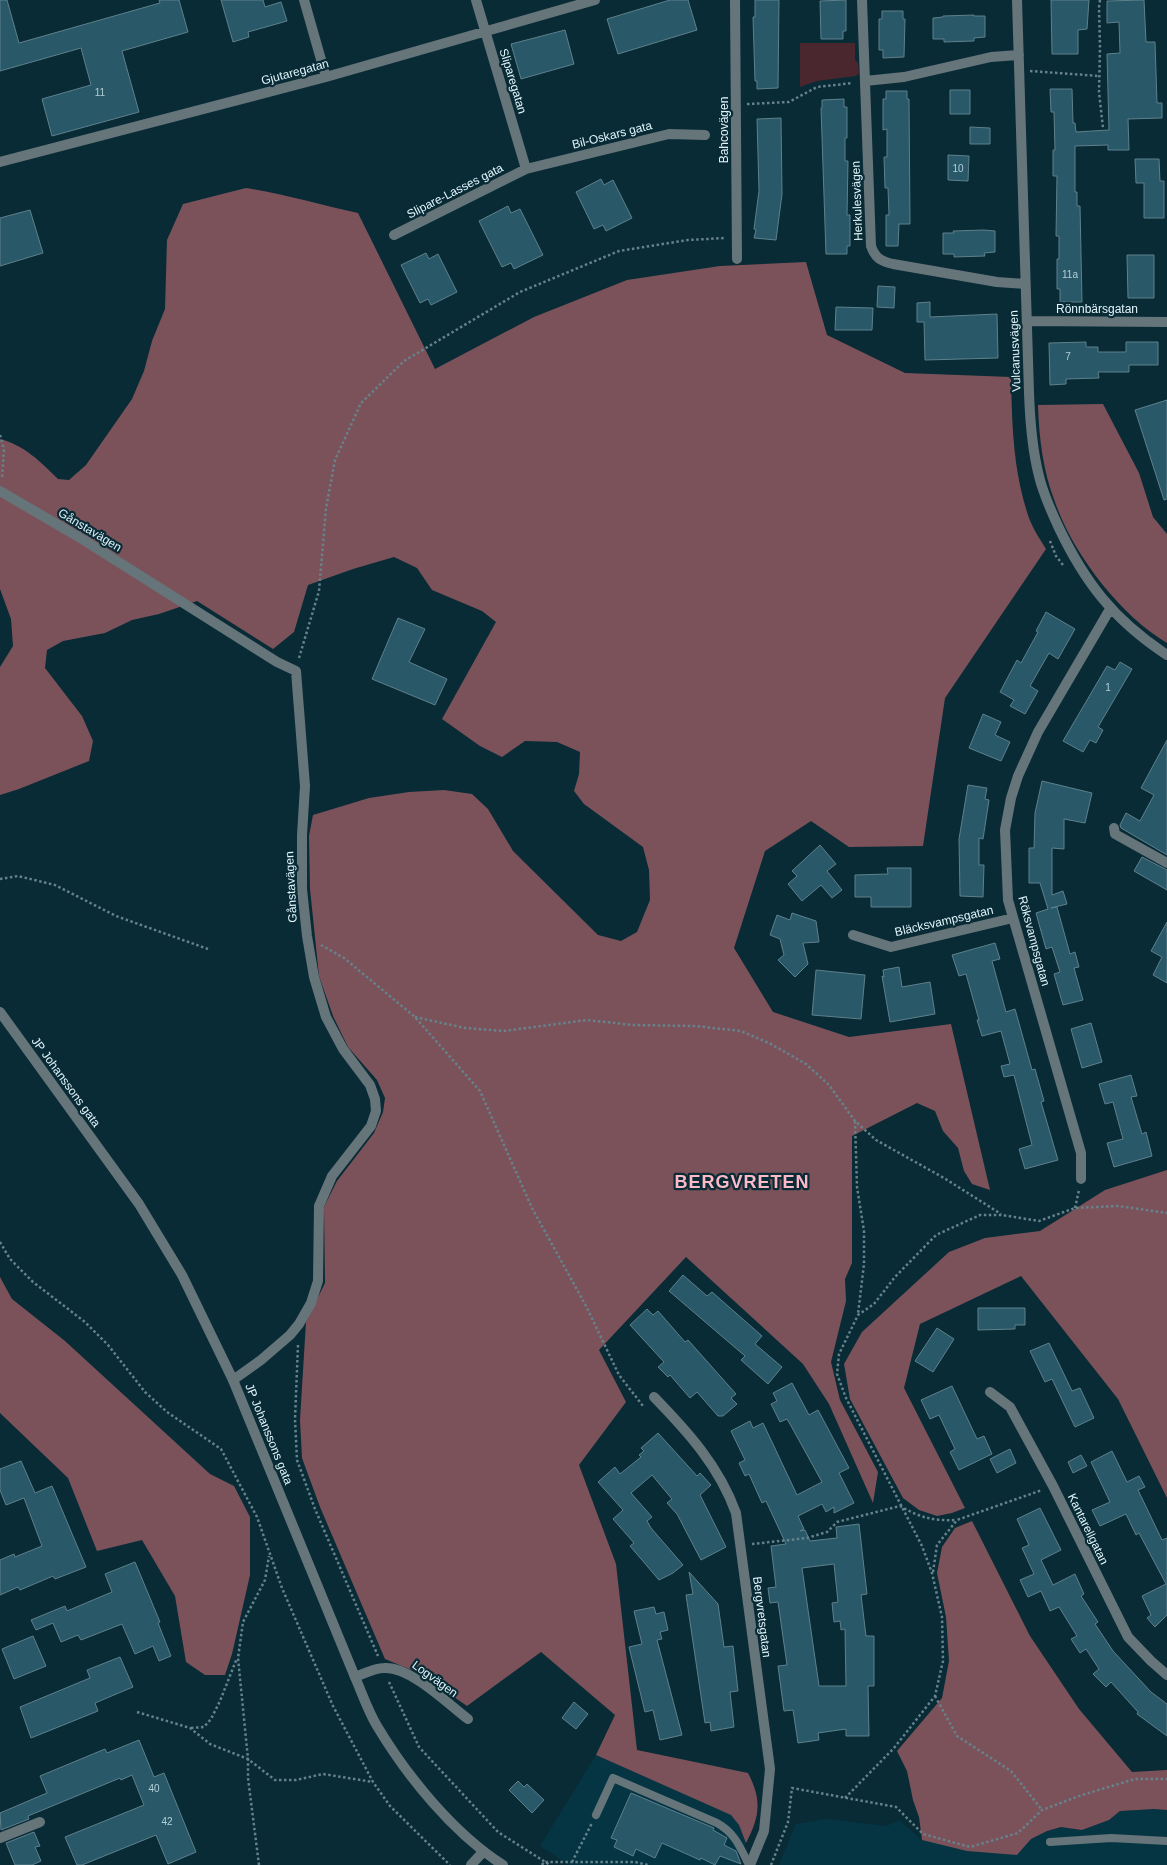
<svg xmlns="http://www.w3.org/2000/svg" width="1167" height="1865" font-family="Helvetica,sans-serif">
  <style>
    .built { fill: #053543 }
    .green { fill: #4a262e }
    .forest { fill: #7c525a }
    .building { fill: #295968; stroke: #5e808c; fill-rule: evenodd }
    .lines { fill: none; stroke-linecap: round; stroke-linejoin: round }
    .path { stroke: #66828b; stroke-width: 2.5; stroke-dasharray: 2.5 2.5; stroke-linecap: butt }
    .service { stroke: #66757a; stroke-width: 8 }
    .minor { stroke: #66757a; stroke-width: 10 }
    .tertiary { stroke: #66757a; stroke-width: 10 }
    .labels { text-anchor: middle; dominant-baseline: central; stroke-width: 4.5; stroke-linejoin: round; paint-order: stroke }
    .number-label { font-size: 10px; fill: #b4ced6 }
    .street-label { font-size: 12px; fill: #e2f5fb; stroke: #082b36 }
    .district-label { font-size: 18px; font-weight: bold; letter-spacing: 1px; fill: #fdb9c6; stroke: #082b36 }
  </style>
  <rect width="100%" height="100%" fill="#082b36"/>
  <path class="built" d="M596,1755L731,1815L739,1825L746,1843L737,1865H569L540,1846Z
    M1154,1809L1167,1810V1865H779L796,1824L827,1819L886,1826L899,1820L922,1840L1017,1855L1031,1839L1047,1831L1061,1827L1082,1830L1109,1820L1120,1811Z"/>
  <path class="green" d="M800,43H855V60L858,63L859,73L856,76L817,81L800,87Z"/>
  <path class="forest" d="M246,188C284,194 320,205 358,213L435,369L534,317L627,280L720,266L806,262L827,335L905,373L1011,377C1012,425 1013,472 1029,518C1033,529 1040,539 1046,549L945,698L923,846L849,847L811,821L765,851L734,948L773,1012L849,1037L951,1024L990,1190L972,1184L964,1171L958,1148L943,1131L935,1111L917,1103L852,1136V1263L845,1279L846,1301L831,1362L840,1400L878,1472L873,1503L829,1404L803,1364L686,1257L599,1350L626,1402L579,1465L616,1564L637,1750L748,1773C762,1800 760,1816 746,1843L739,1825L731,1815L596,1755L615,1715L541,1652L467,1706L421,1674L385,1659L320,1507L302,1458L300,1420L306,1322L325,1283L324,1207L337,1181L374,1133L383,1112L385,1098L377,1080L348,1047L333,1016L319,976L310,889L309,836L313,815L369,798L409,792L444,790L472,794L488,809L513,851L598,935L621,941L637,932L650,900L649,870L643,847L584,804L574,791L579,774L580,752L557,742L525,741L502,757L480,746L442,719L496,622L482,611L432,590L417,568L394,557L353,569L308,585L294,632L273,649L197,601L159,614L132,620L105,633L63,641L47,650L45,668L82,716L93,741L89,761L19,789L0,795V667L13,646L11,619L0,589V439C24,445 41,462 58,479L69,480L86,465L132,399L144,371L152,341L165,309L167,240L183,204Z
    M1103,404L1139,473L1153,517L1167,534V643C1120,615 1073,554 1055,502C1043,471 1039,438 1038,405Z
    M1167,1170V1498L1118,1399L1021,1276L920,1324L904,1388L965,1508L952,1513L937,1516L919,1510L903,1498L850,1399L844,1364L862,1332L949,1252L985,1238L1040,1231L1105,1190Z
    M0,1277L12,1299L65,1341L210,1474L234,1486L250,1517V1575L232,1654L225,1675H205L186,1662L175,1596L142,1540L97,1551L68,1478L0,1413Z
    M972,1521L1030,1636L1079,1709L1132,1772L1167,1770V1810L1154,1809L1120,1811L1109,1820L1082,1830L1061,1827L1047,1831L1031,1839L1017,1855L967,1851L922,1840L919,1817L913,1800L907,1771L897,1751L942,1698L949,1661L946,1617L937,1573L942,1547L955,1528Z"/>
  <path class="building" d="M0,0H7L19,43L160,3L159,0H179L188,32L122,51L139,112L52,136L42,99L91,85L81,48L0,71Z
    M221,0H263L265,7L281,2L287,21L248,32L249,37L233,42Z
    M670,0H688L697,30L618,54L607,19Z
    M755,0H779L778,88L757,89V81H755L753,17H755Z
    M846,0V31H843V39H821L820,1Z
    M1051,0H1089L1087,29L1078,30V54H1052Z
    M1144,0L1146,42H1155L1157,103H1162V118L1128,119L1129,150H1108V145L1075,146V192H1077V206H1080L1082,302H1060V289H1057V259H1059V236H1056L1057,176H1053V150H1055L1054,112H1051L1050,89H1072L1073,123H1075L1076,132L1109,130L1107,54L1120,53L1119,22L1107,23V1Z
    M882,11H903V19H905L904,57L883,58V50H879V19H882Z
    M974,15V16H985V37L974,38V41L944,42V39H933V18L943,17V16Z
    M565,30L574,64L521,79L511,44Z
    M950,90H970V114H950Z
    M886,91H907V99H909L910,224H899L898,246H886V215H889L888,188H885L884,157H887V129L883,130V99H886Z
    M844,99V107H847V138H845V161H848L847,215H850V246H847V254H826L821,108H822V100Z
    M781,118L782,194L776,240L754,238L756,230L754,229L759,191L757,119Z
    M970,127L990,128V144H970Z
    M948,155L969,156L968,181L948,180Z
    M1135,159H1159L1160,181H1164V218H1144V183H1136Z
    M601,179L604,185L613,180L632,218L606,231L603,225L594,229L576,192Z
    M508,206L511,213L520,209L543,255L514,269L511,263L502,267L479,221Z
    M30,210L43,253L0,266V218Z
    M984,230L995,231V252L984,253L985,256L954,257V254H943V233H954L953,231Z
    M426,253L429,259L438,254L457,292L431,305L428,299L420,303L401,265Z
    M1127,255H1154V298H1128Z
    M878,286L895,287L894,308L877,307Z
    M930,302V317L997,314L998,358L925,360L924,322H917V303Z
    M836,307L873,308L872,330H835Z
    M1086,342V347H1098V352H1126V342H1158V365H1129V372H1098L1099,378L1066,379V384L1050,385L1049,343Z
    M1167,400V499L1164,500L1135,410Z
    M1046,612L1075,629L1058,659L1049,653L1030,686L1038,691L1025,714L1010,706L1014,700L1000,692L1017,660L1021,663L1038,632L1036,631Z
    M398,618L425,629L409,662L447,679L435,705L372,679Z
    M1120,662L1132,669L1098,727L1103,730L1096,743L1090,740L1083,752L1063,741L1107,666L1115,670Z
    M983,714L1001,722L995,735L1010,742L1001,761L969,748Z
    M1167,740V855L1121,828L1120,825L1126,813L1140,821L1154,795L1141,788Z
    M1042,781L1092,793L1085,823L1064,819V849L1052,848V895L1063,891L1067,904L1051,908L1057,907L1070,954L1075,952L1079,967L1074,968L1083,1000L1063,1005L1054,974L1060,972L1052,947L1046,949L1036,913L1048,909L1040,883H1029V848H1034L1035,813Z
    M968,785L987,788L985,799L989,800L983,839L979,838V865H984L983,897L960,896L959,839Z
    M820,845L836,864L827,871L842,890L832,898L821,885L802,901L788,884L797,876L792,871Z
    M1142,857L1167,870V890L1134,871Z
    M887,868H911V907H871V897H855V875L888,874Z
    M792,913L816,921L819,942L803,943L808,964L795,977L778,960L784,955L780,939L770,935L777,915L790,920Z
    M1167,922V983L1153,975L1162,957L1151,951Z
    M995,943L1000,959L992,961L1006,1012L1015,1009L1032,1070L1035,1069L1044,1101L1041,1102L1058,1160L1025,1169L1019,1149L1032,1145L1014,1075L1004,1077L1001,1066L1010,1064L1001,1031L982,1036L977,1020H979L966,974L959,976L952,955Z
    M899,967L902,987L930,982L935,1014L890,1022L882,976L884,977L883,970Z
    M816,970L865,975L861,1019L812,1015Z
    M1091,1023L1102,1062L1082,1068L1071,1029Z
    M1131,1075L1137,1096L1131,1097L1142,1134L1146,1132L1152,1156L1114,1167L1107,1143L1123,1139L1113,1102L1105,1104L1099,1084Z
    M683,1275L707,1296L712,1292L762,1336L755,1344L782,1367L768,1384L741,1360L745,1356L669,1291Z
    M978,1308H1025V1325H1015V1329L978,1330Z
    M647,1309L653,1315L658,1311L685,1342L688,1340L736,1394L731,1398L737,1404L723,1416H718L697,1392L690,1398L670,1375L668,1377L658,1367L664,1362L630,1325Z
    M937,1328L954,1339L933,1372L915,1361Z
    M1049,1343L1072,1391L1080,1388L1094,1418L1075,1427L1052,1379L1045,1382L1030,1351Z
    M792,1383L809,1415L818,1410L849,1468L839,1473L854,1503L834,1513V1507L826,1512L822,1504L798,1516L804,1529L800,1531L805,1530L810,1541L837,1538L836,1527L859,1524L867,1594L861,1595L866,1636H874V1686H868L869,1736H846V1729L818,1733L819,1740L798,1743L793,1710L784,1711L778,1666L787,1665L778,1602L770,1603L768,1588L776,1587L771,1546L786,1544L766,1501L762,1503L749,1474L745,1476L739,1463L745,1460L731,1431L750,1421L753,1428L763,1423L797,1495L822,1482L790,1424L787,1419L780,1422L771,1404L777,1401L773,1393ZM834,1564L838,1602L832,1603L834,1622L840,1621L841,1630L845,1629L846,1686H819L802,1568Z
    M952,1386L977,1439L984,1436L992,1454L959,1470L950,1452L955,1449L939,1415L930,1419L921,1400Z
    M658,1433L697,1476L700,1473L711,1485L700,1495L726,1547L701,1560L677,1514L667,1503L672,1499L652,1475L631,1493L652,1517L647,1521L651,1528L683,1565L673,1573L659,1580L630,1546L634,1543L613,1519L623,1510L598,1482L615,1467L620,1474L641,1457L639,1455L644,1451L641,1448Z
    M1010,1449L1016,1463L997,1473L990,1459Z
    M1112,1451L1127,1482L1139,1476L1145,1487L1138,1490L1162,1540L1167,1538V1615L1155,1627L1147,1618L1151,1615L1142,1596L1166,1584L1139,1533L1136,1535L1126,1514L1100,1526L1092,1510L1110,1502L1091,1462Z
    M1081,1455L1087,1466L1073,1473L1068,1462Z
    M21,1461L35,1493L52,1486L86,1567L55,1579L53,1576L20,1590L18,1587L0,1595V1560L14,1554L15,1557L42,1546L24,1498L6,1505L0,1490V1469Z
    M1040,1508L1061,1550L1041,1560L1053,1585L1075,1574L1084,1594L1081,1596L1098,1622L1095,1624L1113,1651L1151,1692L1167,1704V1736L1137,1714L1138,1712L1111,1682L1106,1687L1093,1674L1099,1669L1086,1649L1080,1653L1071,1639L1077,1636L1059,1607L1050,1611L1041,1591L1028,1597L1020,1580L1034,1574L1022,1548L1029,1545L1017,1519Z
    M135,1562L160,1622L158,1623L171,1656L159,1661L153,1646L135,1654L122,1624L81,1640L78,1635L61,1642L53,1623L36,1630L31,1620L65,1606L67,1611L112,1592L105,1574Z
    M689,1572L718,1604L724,1647L733,1646L738,1691L730,1692L734,1727L711,1731L710,1722L705,1723L686,1595L693,1594Z
    M654,1607L656,1614L664,1612L668,1630L660,1632L662,1639L657,1640L682,1735L660,1740L653,1710L645,1712L629,1647L642,1644L634,1611Z
    M33,1636L46,1666L14,1679L2,1649Z
    M120,1657L133,1687L95,1703L98,1711L31,1738L20,1707L90,1678L87,1670Z
    M574,1702L588,1714L576,1729L562,1718Z
    M139,1740L154,1777L164,1773L196,1852L168,1864L156,1835L82,1865H77L65,1837L144,1805L132,1775L121,1780L120,1778L28,1816L29,1819L1,1830L0,1813L47,1793L40,1776L105,1749L107,1753Z
    M518,1781L524,1787L527,1784L544,1800L532,1813L509,1790Z
    M631,1793L714,1828L713,1830L727,1838L724,1845L736,1851L741,1864L720,1856L715,1865L701,1858L700,1860L662,1843L655,1858L636,1849L633,1856L614,1847L617,1840L611,1838Z
    M34,1832L40,1846L35,1847L41,1861L32,1865H15L6,1843Z"/>
  <g class="lines">
    <path class="path" d="M1100,0L1099,7L1100,47L1099,92L1103,128
      M1030,71L1099,76
      M747,104L789,102L817,87L853,83
      M0,435L4,449L2,478
      M1050,541L1056,556L1063,565
      M299,658L319,591L326,508L335,460L361,403L404,361L520,292L619,251L688,240L725,238
      M0,879L18,876L55,885L116,916L208,949
      M321,945L344,958L415,1017L480,1091L532,1208L586,1306L619,1375L643,1406
      M415,1017L465,1028L504,1031L587,1020L633,1025L695,1026L741,1031L771,1044L806,1064L829,1085L855,1121L876,1140L944,1178L1001,1214
      M855,1121L857,1187L864,1231V1264L858,1314
      M1075,1208L1079,1190
      M0,1242L10,1259L33,1282L85,1322L108,1345L145,1392L167,1412L221,1449L257,1517L282,1588L333,1706L373,1782L390,1806L450,1865
      M298,1345L295,1419L297,1460L315,1509L378,1656
      M752,1544L807,1538L827,1532L837,1522L900,1506C921,1518 933,1521 957,1520
      M933,1572L937,1545L957,1520L1042,1490
      M389,1682L419,1747L498,1832L550,1865
      M935,1696L957,1736L1011,1771L1042,1810
      M137,1712L190,1728L210,1744L248,1759L275,1780H296L323,1774L373,1782
      M191,1728L204,1727L211,1719L220,1701L237,1658
      M845,1798L894,1748L935,1696L943,1661L942,1617L932,1573L922,1546L846,1398L837,1374L839,1354L858,1315L874,1304L895,1277L936,1235L980,1215H1002L1039,1221L1075,1208L1118,1206L1167,1213
      M572,1862L592,1823
      M259,1865L248,1778V1759L238,1658L243,1622L265,1580L269,1556
      M542,1865L544,1862H635L648,1865
      M771,1865L788,1822L792,1788L896,1807L923,1834L970,1847L1018,1833L1042,1810L1082,1795L1135,1779H1167"/>
    <path class="service" d="M596,1815L613,1778L717,1823C735,1833 740,1847 749,1865
      M1050,1842L1111,1838L1167,1841"/>
    <path class="minor" d="M304,0L326,77
      M476,0L526,169
      M735,0L737,259
      M862,0L871,246C875,258 881,261 893,264L997,282L1025,284
      M1017,0L1029,393C1030,421 1032,449 1039,476C1043,494 1051,510 1058,526C1085,583 1114,620 1167,655
      M865,81L904,77L991,57L1019,55
      M0,162L326,77L595,0
      M394,235L526,169L669,134L705,135
      M1027,321L1167,322
      M0,491L82,539L277,662L296,671L305,786L302,835V889L307,936L314,977L326,1017L343,1049L370,1085L375,1099L376,1111L371,1126L332,1176L319,1206L318,1281L311,1303L299,1324L290,1335L261,1360L233,1380
      M1114,828L1115,834L1167,863
      M853,935L891,947L1013,918
      M1081,1179V1153L1008,900L1005,830L1011,798L1018,776L1038,732L1110,609
      M990,1392L1010,1407L1053,1486L1128,1637L1151,1661L1167,1675
      M654,1397C688,1432 719,1466 736,1513L770,1769L764,1831L750,1865
      M355,1677C364,1674 374,1668 384,1668C410,1666 448,1704 468,1719
      M0,1838L40,1822
      M471,1865L483,1852"/>
    <path class="tertiary" d="M0,1012L139,1204L182,1275L233,1380L355,1677C362,1693 368,1711 377,1726C407,1776 453,1833 503,1865"/>
  </g>
  <g class="labels">
    <g class="number-label">
      <text x="100" y="92">11</text>
      <text x="958" y="168">10</text>
      <text x="1070" y="274">11a</text>
      <text x="1068" y="356">7</text>
      <text x="1108" y="687">1</text>
      <text x="154" y="1788">40</text>
      <text x="167" y="1821">42</text>
    </g>
    <g class="street-label">
      <text transform="translate(295 72) rotate(-15)">Gjutaregatan</text>
      <text transform="translate(513 81) rotate(73)">Sliparegatan</text>
      <text transform="translate(724 130) rotate(-90)">Bahcovägen</text>
      <text transform="translate(612 135) rotate(-14)">Bil-Oskars gata</text>
      <text transform="translate(455 191) rotate(-27)">Slipare-Lasses gata</text>
      <text transform="translate(857 201) rotate(-92)">Herkulesvägen</text>
      <text x="1097" y="309">Rönnbärsgatan</text>
      <text transform="translate(1015 351) rotate(-92)">Vulcanusvägen</text>
      <text transform="translate(90 530) rotate(31)">Gånstavägen</text>
      <text transform="translate(291 887) rotate(-93)">Gånstavägen</text>
      <text transform="translate(944 921) rotate(-13)">Bläcksvampsgatan</text>
      <text transform="translate(1034 941) rotate(75)">Röksvampsgatan</text>
      <text transform="translate(66 1082) rotate(54)">JP Johanssons gata</text>
      <text transform="translate(269 1434) rotate(68)">JP Johanssons gata</text>
      <text transform="translate(1088 1529) rotate(64)">Kantarellgatan</text>
      <text transform="translate(762 1617) rotate(83)">Bergvretsgatan</text>
      <text transform="translate(435 1679) rotate(36)">Logvägen</text>
    </g>
    <g class="district-label">
      <text x="742" y="1182">BERGVRETEN</text>
    </g>
  </g>
</svg>
